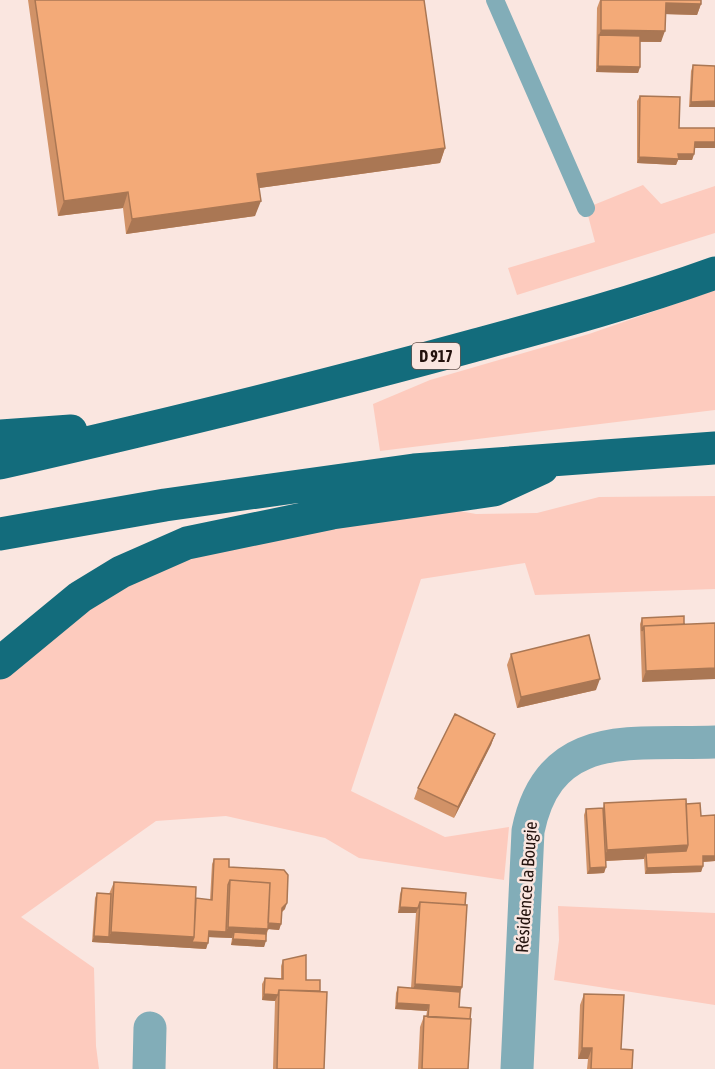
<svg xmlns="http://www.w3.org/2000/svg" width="715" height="1069" font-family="'Asap Condensed',sans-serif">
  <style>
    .green { fill: #fdcbbe }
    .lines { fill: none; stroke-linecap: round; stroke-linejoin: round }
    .service { stroke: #82adb8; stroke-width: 18 }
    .minor { stroke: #82adb8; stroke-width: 33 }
    .trunk { stroke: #136c7c; stroke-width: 33 }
    .wall { fill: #d19267 }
    .shaded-wall { fill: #aa7754 }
    .building { fill: #f3aa78; stroke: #aa7754; stroke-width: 1.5 }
    .labels { text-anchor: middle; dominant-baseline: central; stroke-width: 5; stroke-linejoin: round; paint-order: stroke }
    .shield { fill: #fae6e0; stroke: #64524c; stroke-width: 1.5 }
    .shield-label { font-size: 16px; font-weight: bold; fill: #23120d }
    .street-label { font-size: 18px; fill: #23120d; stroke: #fae6e0 }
  </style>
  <rect width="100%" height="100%" fill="#fae6e0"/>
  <path class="green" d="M643,185L661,204L715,186V233L517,295L508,268L595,242L586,208Z
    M715,290V410L380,451L373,404L430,380L589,334Z
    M715,496V589L535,595L525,563L421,579L351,791L445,837L509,827L504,880L359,858L325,838L226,816L156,821L21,917L94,968L96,1046L99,1069H0V663L121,572L415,503L476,514L537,513L599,497Z
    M558,906L715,913V1005L554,980L559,940Z"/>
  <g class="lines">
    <path class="service" d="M495,0L586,208"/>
    <path class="minor" d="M149,1069L150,1028
      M517,1069L528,831C549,727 632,745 715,742"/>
    <path class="trunk" d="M0,436L71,431
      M0,463C158,427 315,389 472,346C553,324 635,302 715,273
      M0,534L165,505L414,470L715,448
      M0,663L80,597L121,572L187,543L332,513L494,490L542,468"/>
  </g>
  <path class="wall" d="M28,0H424L445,148L440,163L259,188L255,216L126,234L123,208L58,216Z
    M600,0H701V4L697,15L666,14L661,42H640V67L638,73L596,72L597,8Z
    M693,65L715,66L689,107L691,71Z
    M640,96L679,128L715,148H695L694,154L692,160H678L676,165L637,163V101Z
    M642,618L684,624L642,682L640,624Z
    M511,654L596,690L517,708L507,665Z
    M495,734L491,745L454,818L414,799L418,788Z
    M604,803L686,804L701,816L715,815V861L703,862V866L701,872L645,874L644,859L606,861V867L604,873L587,874L584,815L586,809L603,808Z
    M214,859L229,867L285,909L282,912L281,924L279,930L268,929L264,947L231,945L232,938L209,937L206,949L92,942L95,898L97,893L109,894L114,882L196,898L210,900L212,864Z
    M402,888L466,893L462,987L460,992L459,1007L470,1019L468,1069H418L420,1027L424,1016L426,1017L427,1011L395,1009L396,993L398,987L411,988L416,913H398L400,894Z
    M283,960L320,991L324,1069H273L275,1001L262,1000V984L265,978L281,979V966Z
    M584,994L621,1049L632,1069H587L588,1059H578L580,1005Z"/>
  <path class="shaded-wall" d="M666,3L701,4L697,15L662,14Z
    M601,30L665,31L661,42L599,41V35Z
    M598,66L640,67L638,73L596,72Z
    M715,101V107H689L691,102Z
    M695,142H715V148H693Z
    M445,148L440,163L252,189L257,174Z
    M678,154H694L692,160H678L676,165L637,163L639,157Z
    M128,192L123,208L58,216L64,201Z
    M261,201L255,216L126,234L132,219Z
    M715,668V679L642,682L646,671Z
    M600,679L596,690L517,708L521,697Z
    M495,734L491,745L454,818L458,807Z
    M688,845L684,856L646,853L644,859L603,861L607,850Z
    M703,856H715V861L701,862Z
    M703,866L701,872L645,874L647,868Z
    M606,867L604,873L587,874L590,868Z
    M287,903L285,909L280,913L282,908Z
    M400,907L418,908L416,913H398Z
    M266,923L281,924L279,930L268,929L264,940L234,932L232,938L207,937L209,931L226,932L228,927Z
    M111,932L194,937L208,943L206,949L92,942L94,936L109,937Z
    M233,939L266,941L264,947L231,945Z
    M415,984L462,987L458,998L411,995Z
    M264,994L278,995L275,1001L262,1000Z
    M397,1003L429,1005L427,1011L395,1009Z
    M582,1048H592L588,1059H578Z"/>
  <path class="building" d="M35,0H424L445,148L257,174L261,201L132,219L128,192L64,201Z
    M601,0H701V4L666,3L665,31L601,30Z
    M599,35L640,36V67L598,66Z
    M693,65L715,66V101L691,102Z
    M640,96L680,97L679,128H715V142H695L694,154H678L679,159L639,157Z
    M684,616V624L644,626L642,631V618Z
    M715,623V668L646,671L644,626Z
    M589,635L600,679L521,697L511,654Z
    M455,714L495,734L458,807L418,788Z
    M686,799L688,845L607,850L604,803Z
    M700,803L701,816L715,815V856H703V866L647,868L646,853L686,851L688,845L686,804Z
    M603,808L606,867L590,868L586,809Z
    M214,859H229V867L284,870L288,875L287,903L282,908L281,924L268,923L270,883L230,880L228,885L226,932L209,931L208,943L192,942L194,937L196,898L212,900Z
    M230,880L270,883L268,929L228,927Z
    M114,882L196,887L194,937L111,932Z
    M402,888L466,893L465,905L420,902L418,908L400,907Z
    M97,893L111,894L109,937L94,936Z
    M420,902L467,905L462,987L415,984Z
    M234,932L266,934V941L233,939Z
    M306,955V980H320V991L279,990L278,995L264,994L265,978L283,979V960Z
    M398,987L460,992L459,1007L471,1008L470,1019L428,1017L429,1005L397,1003Z
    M279,990L327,992L324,1069H277Z
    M584,994L624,995L621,1049L633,1050L632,1069H591L592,1048H582Z
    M424,1016L471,1019L468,1069H422Z"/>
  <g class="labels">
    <rect class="shield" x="412" y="343" width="48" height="26" rx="4.5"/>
    <g class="shield-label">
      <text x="436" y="356">D 917</text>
    </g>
    <g class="street-label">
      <text transform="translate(526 887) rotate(-86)">Résidence la Bougie</text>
    </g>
  </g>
</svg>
